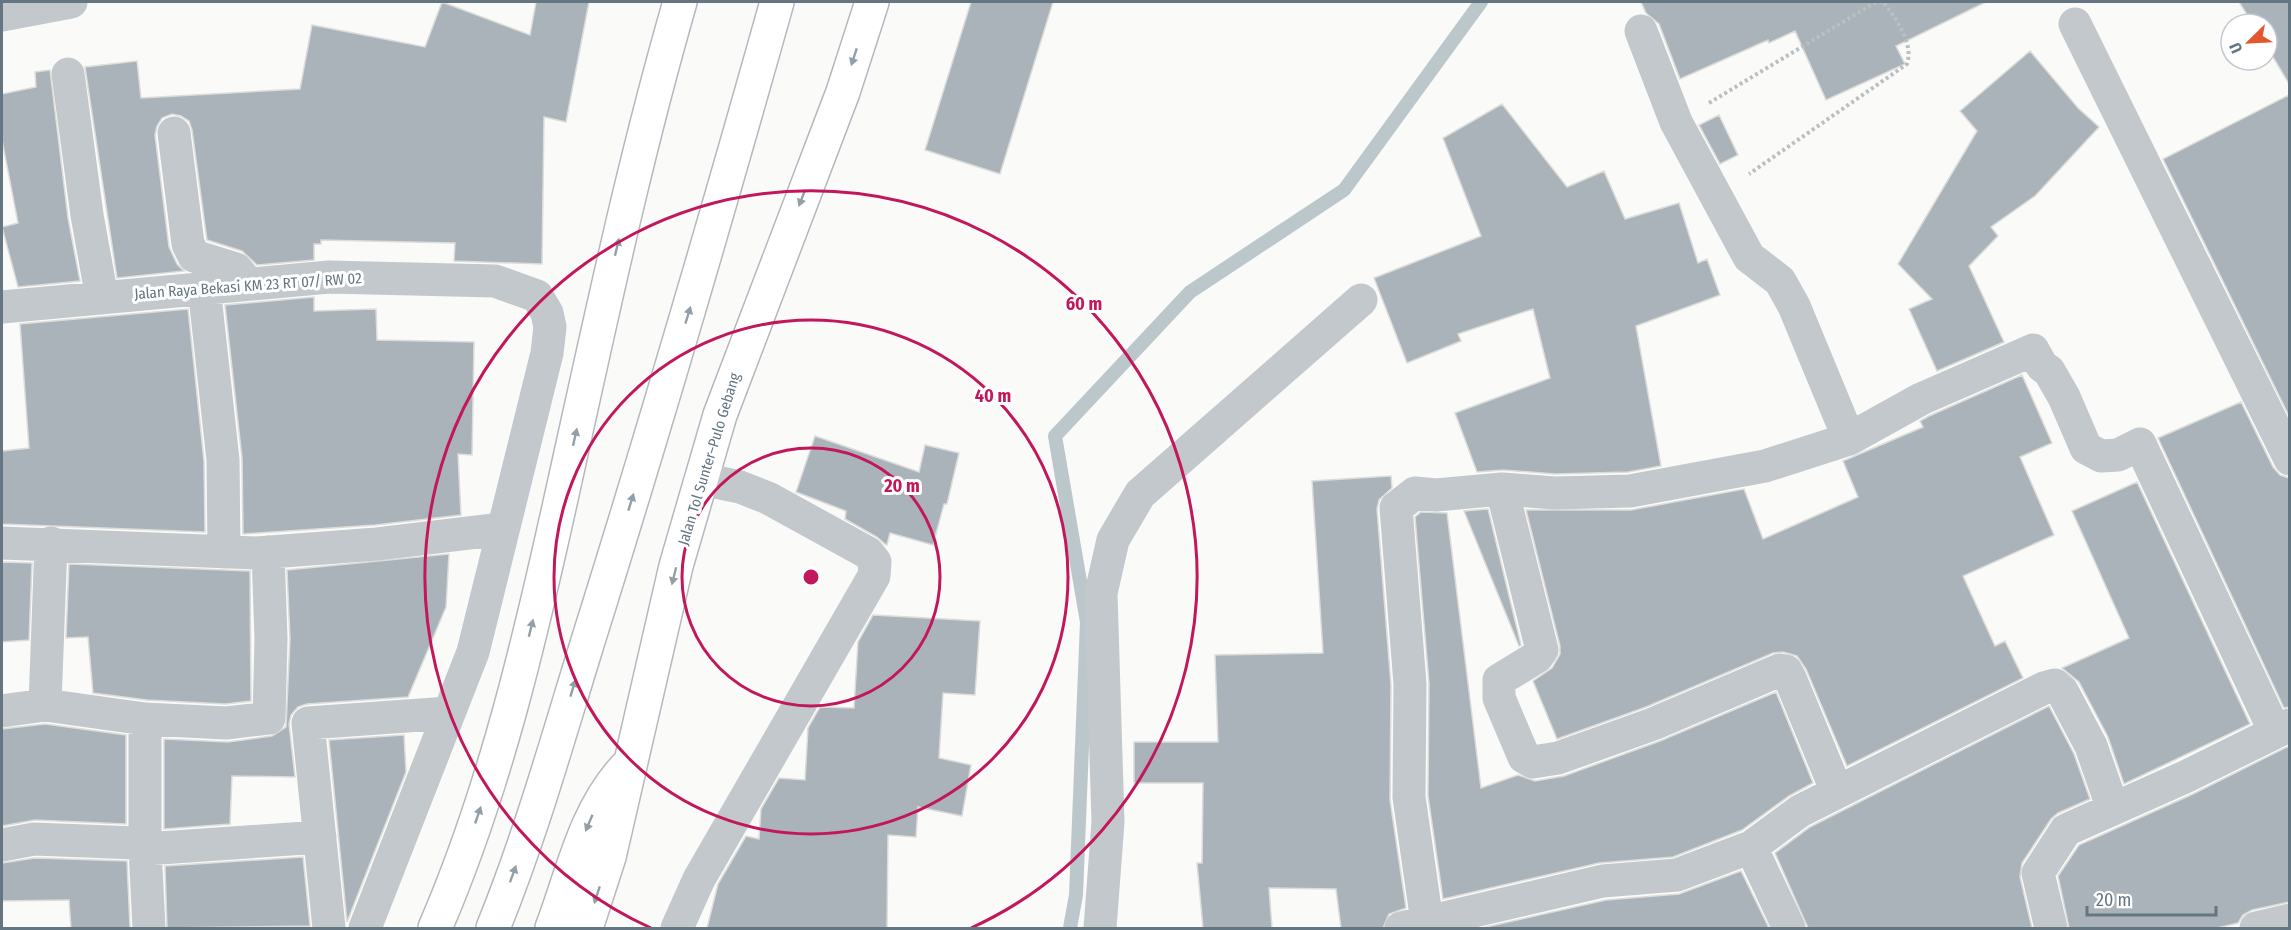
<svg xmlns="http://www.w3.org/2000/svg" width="2291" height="930" font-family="'Fira Sans Condensed',sans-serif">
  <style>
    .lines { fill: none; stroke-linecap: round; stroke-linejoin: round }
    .stream { stroke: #bbc7cb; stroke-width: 14 }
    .building { fill: #aab3b9; stroke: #dcdcda; stroke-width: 1.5 }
    .highway-casing { stroke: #b4b9bd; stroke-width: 36 }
    .path { stroke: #bbbfc2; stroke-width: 4; stroke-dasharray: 3 3; stroke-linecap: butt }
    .minor { stroke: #c3c8cc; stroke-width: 33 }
    .highway { stroke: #fff; stroke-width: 33 }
    .oneway { fill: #939fa8 }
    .ring { fill: none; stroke: #c2185b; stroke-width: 3 }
    .labels { text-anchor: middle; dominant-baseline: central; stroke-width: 6; stroke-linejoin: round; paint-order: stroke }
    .street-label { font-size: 15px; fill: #657683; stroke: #fff }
    .centre { fill: #c2185b; stroke: #fff; stroke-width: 3 }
    .ring-label { font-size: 18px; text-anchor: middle; font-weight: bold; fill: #c2185b; stroke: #fff; stroke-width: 6; stroke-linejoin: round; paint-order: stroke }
  </style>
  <rect width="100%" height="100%" fill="#fafaf8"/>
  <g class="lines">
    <path class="stream" d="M1070,928L1076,895L1087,622L1055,436L1190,292L1344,190L1481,2"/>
  </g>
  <path class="building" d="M442,2L530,35L536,2H589L566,122L544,117L542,264L454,261L455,243L321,240V244H314V260L257,265L242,251L207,240L192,130L189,121L181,116L172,114L162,118L157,126L155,135L169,247L177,264L184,271L117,278L85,67L137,61L141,98L300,89L312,25L425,47Z
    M971,2H1053L1000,174L925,150Z
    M1641,2H1986L1896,46L1905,64L1826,100L1795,31L1769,43L1768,40L1680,79L1659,24L1646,13Z
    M2239,2H2289V84L2267,47V24H2253Z
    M2030,51L2078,108L2099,127L2035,196L1991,227L1998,236L1969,266L2004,342L1937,371L1909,309L1932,299L1898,264L1977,131L1960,111Z
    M50,70L68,218L80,281L18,287L2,227L18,223L2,140V94L36,87L35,72Z
    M2289,95V416L2163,159Z
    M1502,104L1567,187L1604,171L1625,219L1679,203L1698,263L1707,259L1720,295L1636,326L1661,466L1628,472L1555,474L1503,470L1477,472L1455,413L1550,378L1533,309L1458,334L1461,341L1407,363L1374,278L1481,236L1443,138Z
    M1719,115L1738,155L1720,164L1699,125Z
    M314,297V311L376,309L377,340L474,342L472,455L458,454L461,515L375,525L243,534L242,458L225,305Z
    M188,309L204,461L205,532L2,524V451L29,448L20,324Z
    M2022,375L2052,443L2020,457L2054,535L1963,576L1995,646L2005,641L2023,678L1847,766L1806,669L1797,656L1783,652L1773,653L1646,707L1557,739L1533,681L1552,668L1560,654V646L1526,510H1631L1744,489L1763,539L1858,497L1843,461L1923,427L1920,421L1929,416Z
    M2241,402L2273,467L2280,475L2289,478V707L2284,708L2158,438Z
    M815,436L919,472L925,445L959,453L947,504H944L933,545L890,533L887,545L885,544L877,537L845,519L846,511L796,492Z
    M1391,476L1392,488L1379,500L1377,509L1391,685L1390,800L1406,908L1389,914L1383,928H1341L1336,889L1269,888L1272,928H1203L1197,863H1202L1203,783H1134V742H1218L1215,655L1323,653L1312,481Z
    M2137,482L2250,724L2124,784L2108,737L2079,682L2062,668L2129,638L2072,511Z
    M1488,509L1521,645L1519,646L1464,511Z
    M1421,512L1447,513L1481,788L1518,775L1535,781L1564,776L1660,741L1776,692L1813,783L1789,796L1742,830L1673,857L1599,863L1443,899L1428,796L1429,683L1415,517Z
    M449,554L446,607L408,697L307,704L298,707L291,715L289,724L295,777L232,776L230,824L164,829V739L228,742L272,736L286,727L290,639L287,570Z
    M2,562L32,563L29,640L2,642Z
    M69,564L250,571L251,701L225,704L147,700L93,693L88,637L66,638Z
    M873,615L980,621L975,695L943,693L939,758L971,765L962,816L918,807L916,837L888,835L887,928H707L718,884L746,836L759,839L761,809L779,778L805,780L808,728L820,707L854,708L858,642Z
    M2049,706L2074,754L2090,799L2058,813L2051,819L2022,863L2020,877L2032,928H1808L1775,853L1810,827Z
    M45,724L126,735V824L35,820L2,826V729Z
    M404,735L406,772L347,922L329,740Z
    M2289,746V902L2252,910L2243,915L2238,923L2217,928H2069L2058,876L2079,845L2193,794Z
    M303,857L310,926L167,928L165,866Z
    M35,858L127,861L130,928H71L69,900L2,901V863Z
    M1741,871L1769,928H1482L1606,900L1679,894Z"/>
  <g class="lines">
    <defs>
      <path id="highway" d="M435,928C496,787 531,635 564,485C600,323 634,161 680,2
        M493,928C535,825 564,716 598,609C661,407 720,205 777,2
        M552,928C573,873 584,813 625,768
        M586,928L609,857L676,566L720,415L843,92L872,2"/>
    </defs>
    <use href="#highway" class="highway-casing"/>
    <path class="path" d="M1709,103L1876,2H1883C1896,18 1914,44 1907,64L1749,174"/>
    <path class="minor" d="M2,15L71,2
      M2075,24L2290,459
      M1641,31L1676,122L1749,257L1780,281L1794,306L1849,439
      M68,74L87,215L102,298
      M174,133L188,244L194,256L236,269L248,283
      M204,287L223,460L224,552
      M2,307L329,277L495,281L537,296L547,313L550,327L547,353L473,652L365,928
      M1502,489L1542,650L1537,657L1499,680V698L1524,757L1533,762L1558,758L1653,724L1780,670L1786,671L1790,678L1837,792
      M2,543L257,553L377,544L502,529
      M45,705L51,543
      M2,711L45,705L145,719L226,723L269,718L271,639L268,552
      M145,719V849L149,928
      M2,845L34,839L136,843L145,849L320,837
      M1751,847L1789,928
      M1427,922L1409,797L1410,684L1396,508L1415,493L1436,495L1502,489L1555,493L1630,491L1765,466L1849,439L1921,399L2033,350L2042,366L2049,371L2064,397L2086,448L2101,456L2118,455L2140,444L2275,732
      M329,928L308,723L449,713
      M677,928L699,879L874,576L875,562L868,553L768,498L740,487L701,479
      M1100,928L1108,822L1101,593L1113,540L1140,494L1361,300
      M1401,928L1603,881L1677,875L1751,847L1800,811L2044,688L2055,685L2062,691L2091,746L2113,809
      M2051,928L2038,873L2066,830L2185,777L2290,725
      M2256,928L2290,920"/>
    <use href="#highway" class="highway"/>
  </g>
  <defs><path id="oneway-solid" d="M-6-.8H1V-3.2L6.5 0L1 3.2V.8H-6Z" transform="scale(1.5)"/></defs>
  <g class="oneway">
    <use href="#oneway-solid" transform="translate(854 57) rotate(108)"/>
    <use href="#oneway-solid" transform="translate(802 198) rotate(111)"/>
    <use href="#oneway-solid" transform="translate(617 247) rotate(-77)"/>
    <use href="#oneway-solid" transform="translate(688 315) rotate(-73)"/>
    <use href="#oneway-solid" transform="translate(575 437) rotate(-77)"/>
    <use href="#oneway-solid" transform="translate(631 502) rotate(-73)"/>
    <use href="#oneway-solid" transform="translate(674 576) rotate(104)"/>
    <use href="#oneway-solid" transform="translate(531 628) rotate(-76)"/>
    <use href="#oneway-solid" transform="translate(573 688) rotate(-73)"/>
    <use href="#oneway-solid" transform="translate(478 815) rotate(-71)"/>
    <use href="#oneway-solid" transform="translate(589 823) rotate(113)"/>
    <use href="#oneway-solid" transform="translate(513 874) rotate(-70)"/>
    <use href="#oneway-solid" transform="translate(597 895) rotate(108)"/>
  </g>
  <g class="ring">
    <circle cx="811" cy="577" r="129"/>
    <circle cx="811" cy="577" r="257"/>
    <path d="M651 928A386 386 0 1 1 971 928"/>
  </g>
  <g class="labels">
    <g class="street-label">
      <text transform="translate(248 286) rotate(-4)">Jalan Raya Bekasi KM 23 RT 07/ RW 02</text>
      <text transform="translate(709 459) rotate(-73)">Jalan Tol Sunter–Pulo Gebang</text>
    </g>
  </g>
  <circle cx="811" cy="577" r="9" class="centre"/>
  <g class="ring-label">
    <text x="1084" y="310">60 m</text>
    <text x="993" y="402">40 m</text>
    <text x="902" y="492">20 m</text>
  </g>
  <rect width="2291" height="930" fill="none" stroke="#657683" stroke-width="6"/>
  <g transform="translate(2249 42) rotate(246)"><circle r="28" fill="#ffffff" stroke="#c1c8cd" stroke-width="1.5"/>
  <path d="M0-4.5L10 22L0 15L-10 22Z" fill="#e4572e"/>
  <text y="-9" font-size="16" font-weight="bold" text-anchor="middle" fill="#657683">U</text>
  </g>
  <path d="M2087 906v9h129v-9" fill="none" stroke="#657683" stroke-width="3"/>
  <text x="2096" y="906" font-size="18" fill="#657683" stroke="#ffffff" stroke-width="4.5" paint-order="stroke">20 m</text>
</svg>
